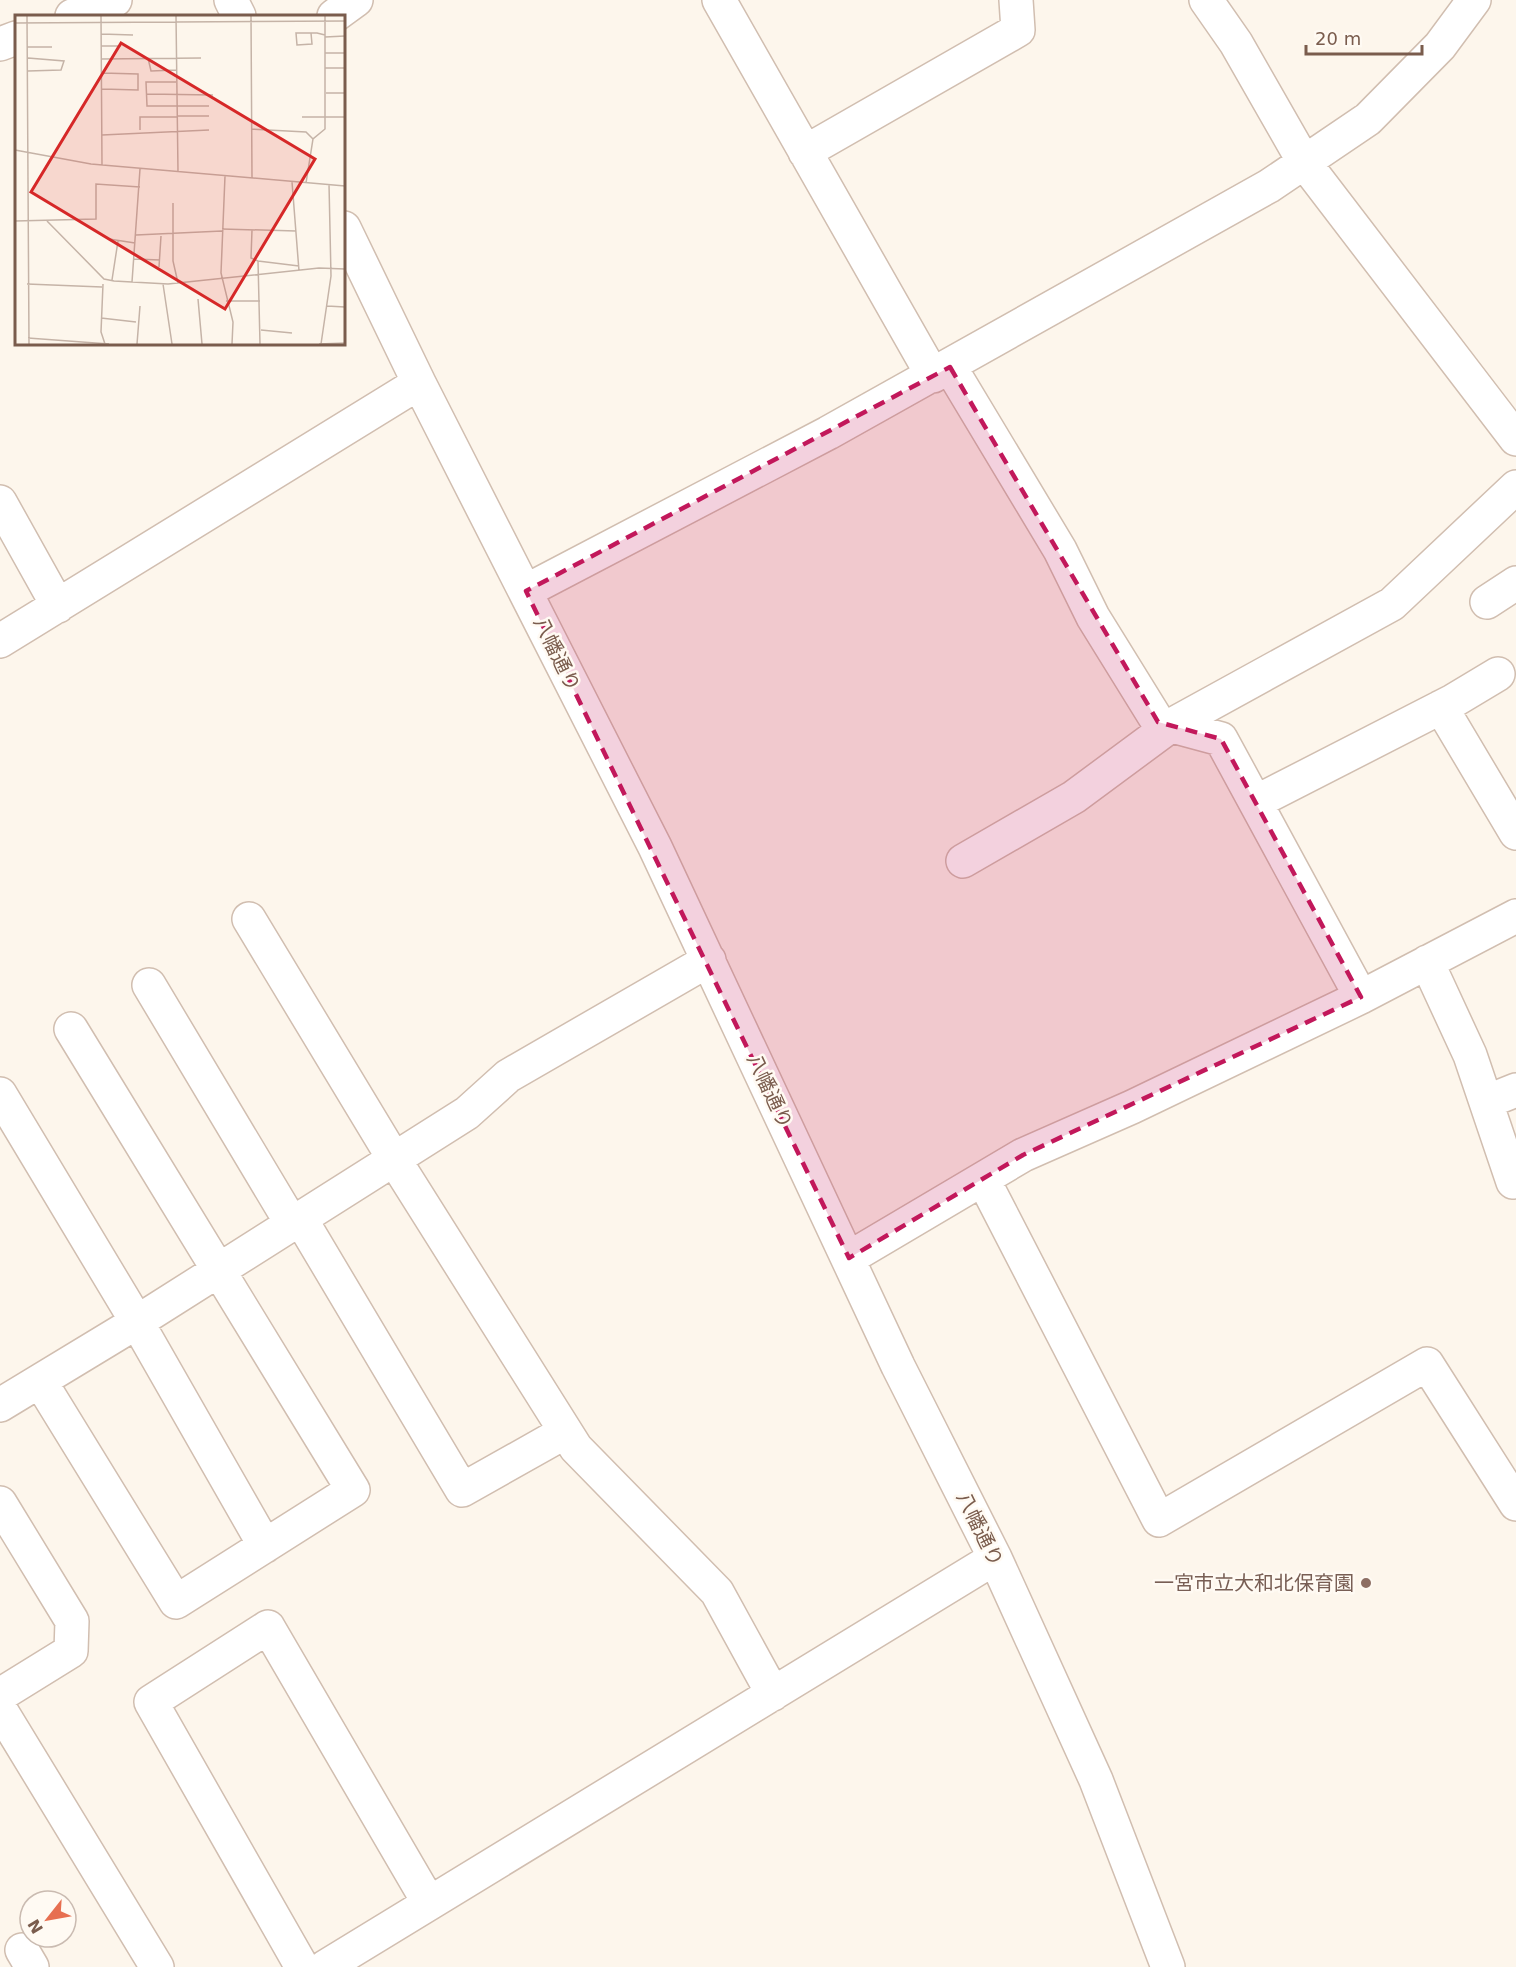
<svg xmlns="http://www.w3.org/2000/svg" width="1516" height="1967" font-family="'DejaVu Sans','Noto Sans JP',sans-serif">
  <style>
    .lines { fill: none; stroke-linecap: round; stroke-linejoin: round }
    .minor-casing { stroke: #d1beb0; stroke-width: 36 }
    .minor { stroke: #fff; stroke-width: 33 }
    .marked { fill: #c2185b; fill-opacity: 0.2; stroke: #c2185b; stroke-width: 4.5; stroke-dasharray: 12 8; stroke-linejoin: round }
    .education-dot { fill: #8d6e63; stroke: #fffaf3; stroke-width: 2 }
    .labels { text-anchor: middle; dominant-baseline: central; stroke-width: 5; stroke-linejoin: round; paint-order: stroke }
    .street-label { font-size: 20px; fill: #7a5c4d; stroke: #fffaf3 }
    .education-label { font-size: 20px; fill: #785e54; stroke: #fffaf3; text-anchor: end }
    .inset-road { fill: none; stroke: #c5b3a7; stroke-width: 1.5 }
    .view { fill: #d62828; fill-opacity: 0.15; stroke: #d62828; stroke-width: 3 }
    .inset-edge { fill: none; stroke: #7a5c4d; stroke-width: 3 }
  </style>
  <rect width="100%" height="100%" fill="#fdf6ec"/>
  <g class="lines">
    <defs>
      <path id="minor" d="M231,0L239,16
        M719,0L933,376
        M1206,0L1236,43L1304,162L1516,439
        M72,16L115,0
        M334,16L356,0
        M0,44L16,38
        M805,152L1018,30L1016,0
        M344,228L419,383L655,847L898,1366L995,1558L1096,1780L1168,1967
        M950,367L1060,550L1093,617L1158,722L1221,739L1361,997
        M0,502L58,606
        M526,591L828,433L1269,186L1368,119L1440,46L1474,0
        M1487,602L1516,583
        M0,641L419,383
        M1441,707L1516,833
        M1256,802L1453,701L1498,674
        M963,861L1074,797L1170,726L1392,604L1516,487
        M249,919L394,1159L576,1448L717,1592L773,1694
        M1427,962L1470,1055L1513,1182
        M149,985L292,1224
        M0,1094L137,1322L265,1546
        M1486,1102L1516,1090
        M983,1179L1159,1520L1427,1364L1516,1504
        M300,1218L462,1490L565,1432
        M849,1258L1023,1155L1132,1107L1361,997L1516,916
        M40,1381L176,1602L353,1490L71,1029
        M0,1405L137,1322L467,1113L508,1076L709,960
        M0,1503L72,1621L71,1651L0,1695
        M0,1709L157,1967
        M22,1950L32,1967
        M302,1967L151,1702L268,1627L429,1903
        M325,1967L995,1558"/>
    </defs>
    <use href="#minor" class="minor-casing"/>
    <use href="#minor" class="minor"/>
  </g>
  <path class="marked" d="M950,367L1158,722L1221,739L1361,997L1023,1155L849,1258L526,591Z"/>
  <circle class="education-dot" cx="1366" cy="1583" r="6"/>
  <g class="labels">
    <g class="street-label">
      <text transform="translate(557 654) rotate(64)">八幡通り</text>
      <text transform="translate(770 1091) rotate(65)">八幡通り</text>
      <text transform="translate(980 1529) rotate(64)">八幡通り</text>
    </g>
    <g class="education-label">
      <text x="1354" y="1583">一宮市立大和北保育園</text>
    </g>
  </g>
  <g transform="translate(15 15)">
    <rect width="330" height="330" fill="#fdf6ec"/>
    <path class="inset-road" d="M12,1L14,329M86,1L87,150M161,1L163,157M236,1L237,163M0,8L330,6M296,18L297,29L282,30L281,18H302L310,20M86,19L118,20M310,22L330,21M86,31H106M12,32H37M310,38H330M13,43L49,46L46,55L13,56M133,43L136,56L161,55M86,44L186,43M310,53H330M87,58L123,59V75L87,74M161,67H131L132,91H194M311,78H330M132,79L198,80M162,101H194M287,102H330M236,114L291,117L298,124M125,115V102H162M87,120L194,115M0,135L76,149L330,171M210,161L206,258L218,307L217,329M277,167L284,256M291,168L298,124L310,114V1M158,188V246L163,268M0,206L81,204V169L125,172M32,206L89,264L99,266L153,269L304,253L330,254M207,214L281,216M237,215L236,243L243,246L245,329M121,220L207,216M94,224L120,228M119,244L145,245M243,246L284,251M144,252L146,221M97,265L103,226M117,267L125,154M12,269L87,272M88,269L86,317L90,329M148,269L157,329M183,284L187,329M211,286H245M312,291L330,292M86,303L121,307M246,315L277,318M13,323L94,329M122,329L125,291M304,329L330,328M306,329L316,261L314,169"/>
    <path class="view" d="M106,28L300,144L210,294L16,177Z"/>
    <rect width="330" height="330" class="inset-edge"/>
  </g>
  <g transform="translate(48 1919) rotate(239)"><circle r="28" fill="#fffaf3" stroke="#cabbb1" stroke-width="1.5"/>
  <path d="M0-4.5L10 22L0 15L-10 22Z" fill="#e76f51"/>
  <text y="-9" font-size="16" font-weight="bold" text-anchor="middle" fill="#7a5c4d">N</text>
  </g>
  <path d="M1306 45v9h116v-9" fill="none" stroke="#7a5c4d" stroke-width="3"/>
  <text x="1315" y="45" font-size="18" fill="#7a5c4d" stroke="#fffaf3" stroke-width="4.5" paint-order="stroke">20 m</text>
</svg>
